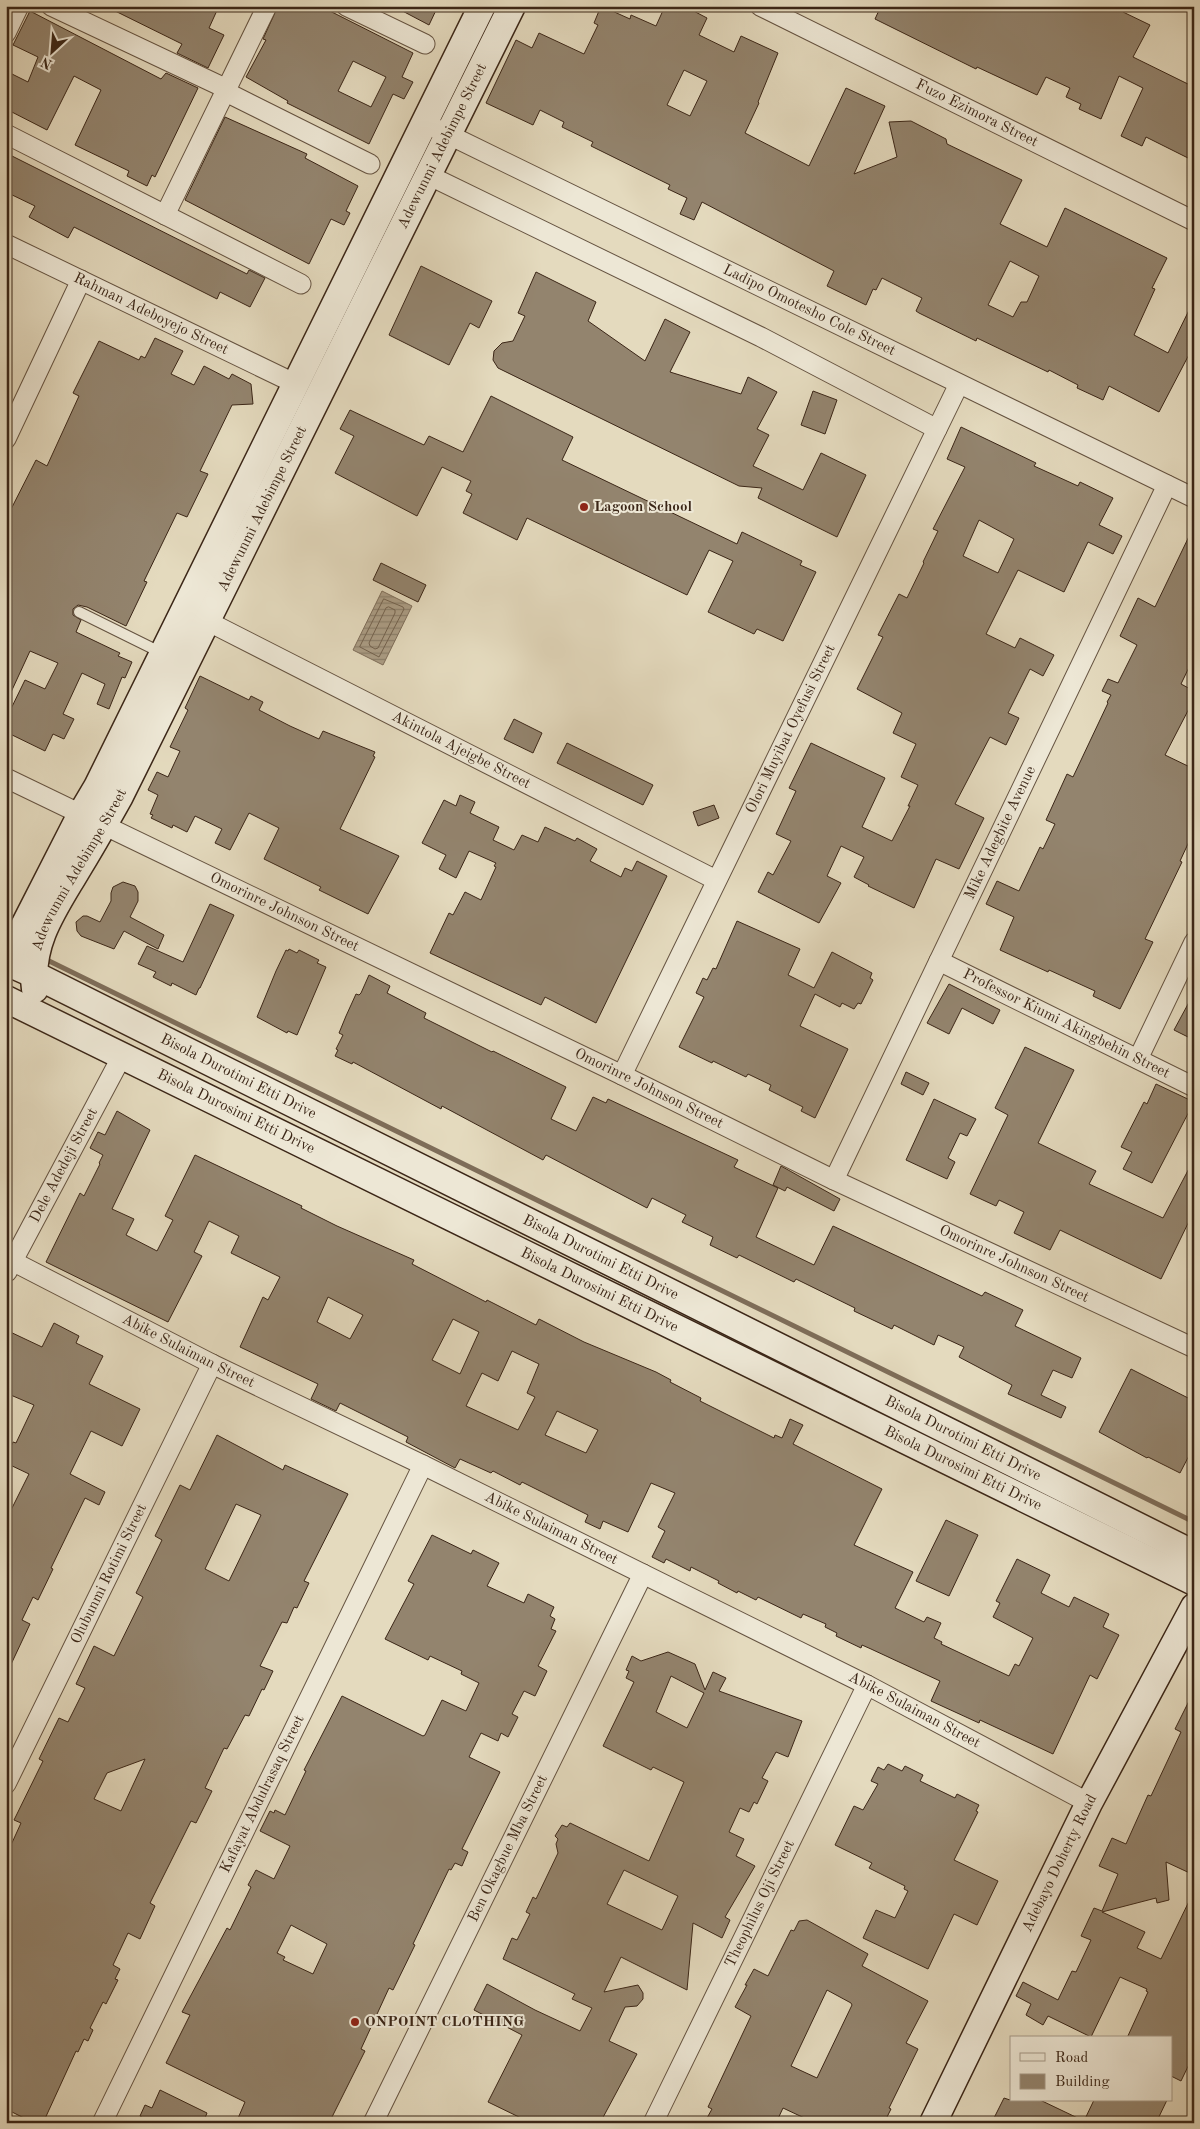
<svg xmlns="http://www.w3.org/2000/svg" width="1200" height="2129" font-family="'Old Standard TT',serif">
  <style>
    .water { fill: url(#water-rules); stroke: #7e6d59 }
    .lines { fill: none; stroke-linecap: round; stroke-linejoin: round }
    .shore { stroke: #73624e; stroke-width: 1 }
    .stream { stroke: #7e6d59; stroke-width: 5 }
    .building { fill: #93846e; stroke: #3b2617; fill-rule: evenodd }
    .lane-casing { stroke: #655341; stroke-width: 12 }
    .street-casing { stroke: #655341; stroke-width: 21 }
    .secondary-casing { stroke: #3b2617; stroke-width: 29 }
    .lane { stroke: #ede7d5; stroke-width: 10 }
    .street { stroke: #ede7d5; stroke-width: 19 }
    .secondary { stroke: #ede7d5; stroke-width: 26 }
    .poi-dot { fill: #8f2418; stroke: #ede7d5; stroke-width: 2 }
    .labels { text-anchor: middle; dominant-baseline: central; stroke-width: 4; stroke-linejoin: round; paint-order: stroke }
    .street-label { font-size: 15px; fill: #3b2617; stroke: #ede7d5 }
    .poi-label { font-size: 15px; font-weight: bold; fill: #3b2617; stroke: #ede7d5; text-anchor: start }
  </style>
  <defs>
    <pattern id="water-rules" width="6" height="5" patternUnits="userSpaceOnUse" patternTransform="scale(1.25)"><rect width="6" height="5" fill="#ab9d85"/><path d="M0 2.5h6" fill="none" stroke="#8c806c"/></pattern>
  </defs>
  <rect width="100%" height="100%" fill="#e4dabe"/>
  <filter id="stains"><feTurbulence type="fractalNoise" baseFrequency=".004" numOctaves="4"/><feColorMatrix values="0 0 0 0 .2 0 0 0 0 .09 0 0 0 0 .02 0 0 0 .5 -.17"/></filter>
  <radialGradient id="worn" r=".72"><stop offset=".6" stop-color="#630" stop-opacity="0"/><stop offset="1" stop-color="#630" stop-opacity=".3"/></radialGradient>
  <path class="water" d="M382,591L412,606L383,665L353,650Z"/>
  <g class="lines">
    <path class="shore" d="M384,599L403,607L404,609L379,657L360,647Z
      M389,607L395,610V613L378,648L375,649L370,646L369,643L386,608Z"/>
    <path class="stream" d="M43,958L1194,1522"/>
  </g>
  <path class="building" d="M105,6H219L209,28L224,35L208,68L177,53L182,44Z
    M278,6H320L413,53L402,77L413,82L404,99L393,94L369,144L287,103L288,101L246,77L266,40L263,39ZM353,61L386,77L371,107L338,91Z
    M393,6H438L429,25Z
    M601,6L630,19L631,15L656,26L665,6H684L707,18L699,35L734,52L741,36L778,53L758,102L759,103L745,133L809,166L846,88L885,106L854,174L897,157L889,122L911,121L946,139L947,144L1022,180L1000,224L1047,247L1065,208L1167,258L1152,288L1155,289L1134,335L1168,353L1194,300V345L1159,412L1109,386L1103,400L1077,388L1078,385L1049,370L1048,372L977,338L976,341L919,313L916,311L922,298L882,278L876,290L873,289L866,305L827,286L834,271L702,202L694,220L680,214L687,198L668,189L670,185L591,146L593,142L562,127L564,122L540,110L533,125L486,103L516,40L532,48L539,33L584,54L598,25L594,23ZM684,70L707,81L690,116L667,105ZM1010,261L1039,276L1027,302H1021L1013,317L988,305Z
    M881,6H1126L1123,12L1150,25L1133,57L1194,87V161L1146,137L1142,146L1121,136L1143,88L1119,76L1101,119L1079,109L1081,104L1066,97L1070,88L1046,77L1037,95L977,67L976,69L875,19Z
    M30,11L161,79L166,73L198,88L155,177L152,175L147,186L127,176L129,171L75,145L101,90L74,76L47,130L6,109V71L28,82L38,57L13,45Z
    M225,117L307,154L305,158L358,186L346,211L350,213L344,225L331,219L309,264L185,200Z
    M6,153L247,274L249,270L265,278L250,307L220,292L217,299L74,227L68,238L29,217L35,206L6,192Z
    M421,266L492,301L479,328L470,323L449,365L389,335Z
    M536,272L596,302L588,321L645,361L665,319L690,332L670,372L741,394L748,377L777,392L757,429L769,435L753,466L803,490L821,453L866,475L837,537L758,498L762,488L739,486L498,368L493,360L494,351L502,343L513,341L525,316L518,313Z
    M155,338L183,351L171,374L194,385L204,366L229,379L232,374L251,384L253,404L232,405L200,471L208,474L187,517L177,513L144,581L147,582L126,626L87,607L78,605L73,609V615L81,620L76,632L120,653L118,656L132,662L125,678L122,677L109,709L97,704L105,684L82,673L63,714L74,719L64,739L53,734L45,751L6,732V719L25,680L45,689L58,663L30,651L6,703V519L36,460L47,466L79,396L73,393L99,341L139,360L141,356L145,358Z
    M813,391L837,400L825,434L801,425Z
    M491,396L573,437L562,460L737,544L742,532L802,561L800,565L816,572L783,641L757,629L754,634L708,612L733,561L709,550L687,595L527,518L517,540L463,513L472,494L466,491L471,481L442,467L417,516L335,473L354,436L340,429L350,410L424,445L429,436L463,452Z
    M961,427L1036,463L1034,466L1078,486L1080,482L1113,498L1099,525L1122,536L1113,554L1088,542L1064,592L1018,570L986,634L1015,648L1020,638L1054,655L1043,676L1030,669L1008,713L1019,718L1006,745L990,737L955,804L984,818L959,869L936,859L914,908L868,886L869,885L854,877L864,857L841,846L827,876L841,883L819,923L758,892L768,872L773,875L791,841L776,834L796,791L789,788L811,743L885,778L862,827L892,841L910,806H908L918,785L901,777L916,744L893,733L902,713L857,689L883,637L878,635L899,594L907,598L924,563L923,562L938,531L933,529L965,467L947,459ZM979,520L1014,539L998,573L963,556Z
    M1194,526V657L1181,684L1194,691V699L1165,755L1194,769V831L1180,861L1182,862L1145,939L1153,942L1120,1009L1093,996L1095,991L1049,970L1048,972L1000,950L1014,917L986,904L997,881L1019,891L1040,847L1043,849L1055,824L1046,820L1067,774L1073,777L1108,703L1107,702L1111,695L1102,691L1108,679L1118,683L1137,645L1120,636L1138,598L1155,607Z
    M381,563L426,585L418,602L373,580Z
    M200,676L249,700L251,696L263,702L259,710L290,726L319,739L323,731L375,752L373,756L375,757L340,829L399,856L368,914L319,890L321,887L264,859L279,828L249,813L230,850L215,843L222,829L195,816L187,832L173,825L172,828L151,818L153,815L150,814L158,795L148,790L157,772L168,777L180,751L170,747L188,710L185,708Z
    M514,719L542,733L533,753L504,739Z
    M567,743L653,785L643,805L557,763Z
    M460,795L475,802L470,813L499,827L493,840L514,850L522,835L538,842L545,827L575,841L577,838L597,849L590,861L621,877L625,868L632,871L637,861L667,876L596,1023L545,997L541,1005L430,953L449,913L453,915L465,892L481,900L496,867L494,866L496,863L469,851L456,878L439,869L446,855L422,843L444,800L456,806Z
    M714,805L719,818L698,826L693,812Z
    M123,882L135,886L138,892V901L130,917L164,935L158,949L124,931L114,949L81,936L77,931L76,922L83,916H87L100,922L111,901V893L113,887Z
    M210,904L234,915L200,988H199L196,995L172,983L171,986L153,977L156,972L138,964L147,946L183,962Z
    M737,921L800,949L788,975L814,988L832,952L872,973L870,978L873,980L861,1004L858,1003L854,1009L842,1003L840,1007L815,994L800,1026L848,1049L815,1118L801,1111L803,1107L769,1090L771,1085L748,1074L746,1077L713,1061L712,1063L679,1047L704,997L696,993L703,978L707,980L713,968L716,969Z
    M289,949L297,953L299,950L319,960L317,963L326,967L297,1035L288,1031L287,1033L257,1017L276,971L286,950L288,951Z
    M369,975L390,986L387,993L426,1013L424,1018L492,1052L493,1051L566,1087L551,1119L576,1131L593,1097L606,1103L608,1099L738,1160L734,1167L778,1188L756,1237L814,1265L833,1226L982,1296L985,1292L1023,1310L1015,1326L1081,1358L1072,1378L1053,1370L1041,1395L1066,1407L1061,1418L1008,1394L1012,1385L959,1357L964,1347L938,1335L934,1345L894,1325L892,1329L854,1311L855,1308L796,1279L794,1282L739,1255L737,1258L710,1245L713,1237L682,1222L686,1215L652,1198L647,1208L546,1155L543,1160L442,1106L441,1109L353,1062L352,1064L335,1056L338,1050L336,1049L343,1035L339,1033L346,1016L356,994L359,995L361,993Z
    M949,984L1000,1010L993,1024L962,1008L949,1034L927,1023Z
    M1194,993V1040L1174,1030Z
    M1025,1047L1074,1070L1038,1143L1096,1171L1089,1184L1163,1218L1194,1159V1211L1161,1279L1060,1230L1050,1250L1014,1233L1024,1212L999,1200L996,1206L970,1194L1008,1115L995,1108Z
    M906,1072L929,1083L923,1095L901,1084Z
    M1156,1084L1194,1102L1152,1183L1123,1169L1132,1152L1121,1147L1144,1102L1147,1104Z
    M934,1099L976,1119L967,1136L960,1133L948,1158L955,1162L947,1179L906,1160Z
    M117,1111L150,1130L112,1209L134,1219L126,1235L157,1251L173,1220L165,1216L195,1155L302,1206L301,1208L337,1226L414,1260L412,1264L486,1302L487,1300L536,1325L539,1319L584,1342L656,1372L671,1380L670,1382L701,1398L700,1401L774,1438L775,1435L782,1438L790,1419L803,1425L793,1444L882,1489L854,1545L913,1572L895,1608L924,1622L927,1617L941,1623L934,1638L942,1642L941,1644L1009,1676L1015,1664L1019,1666L1033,1638L993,1617L1000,1603L996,1601L1017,1559L1050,1575L1041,1593L1069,1607L1074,1597L1109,1614L1103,1627L1119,1635L1097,1679L1090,1675L1053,1754L980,1720L979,1723L931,1701L940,1681L871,1649L862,1645L861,1648L836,1636L837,1633L825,1627L826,1624L803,1614L801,1618L758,1597L756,1600L738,1591L737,1593L718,1583L719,1581L691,1567L690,1571L666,1559L664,1563L652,1557L665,1531L658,1527L675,1493L651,1483L628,1532L603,1521L600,1529L585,1522L588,1515L522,1482L520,1485L493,1471L491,1473L460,1459L455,1468L406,1442L408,1437L340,1403L336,1411L311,1399L318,1384L240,1347L263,1297L268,1300L280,1277L231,1253L239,1236L209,1221L194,1252L202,1256L168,1322L46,1262L80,1193L84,1196L100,1164L99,1163L103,1155L90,1148L98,1132L105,1135ZM328,1297L363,1315L350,1339L317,1322ZM453,1319L479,1332L460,1374L432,1360ZM512,1351L539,1364L527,1393L535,1397L518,1430L466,1406L482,1373L498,1381ZM557,1411L598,1430L586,1453L545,1435Z
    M781,1166L840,1199L834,1211L787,1187L785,1191L773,1185Z
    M54,1323L79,1336L76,1343L103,1356L89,1384L140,1409L122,1446L91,1431L70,1474L105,1492L99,1505L85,1498L51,1568L53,1569L38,1600L33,1597L22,1620L30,1624L6,1675V1520L29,1474L6,1463V1457L13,1442L16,1443L34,1405L6,1393V1330L42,1347Z
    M1131,1369L1194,1401V1446L1180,1473L1148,1457L1147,1458L1099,1432Z
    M217,1435L283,1470L285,1465L348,1494L304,1581L309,1583L297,1608L294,1607L287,1623L282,1622L260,1666L273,1671L264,1690L262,1689L249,1716L245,1715L227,1749L224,1748L205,1788L212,1791L196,1823L191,1821L150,1903L155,1906L140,1939L128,1933L113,1965L120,1969L115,1979L118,1980L106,2004L103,2002L90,2028L93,2030L88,2041L84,2039L78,2052L76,2051L43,2123H34L6,2109V1856L21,1823L14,1820L43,1761L39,1759L59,1718L68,1722L85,1688L76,1684L94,1646L114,1656L143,1597L136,1593L162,1540L155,1536L180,1485L190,1490ZM236,1504L261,1515L229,1581L205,1569ZM145,1759L121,1811L94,1799L107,1773Z
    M946,1520L978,1535L949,1596L916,1581Z
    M432,1535L471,1554L473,1550L499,1563L487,1586L524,1603L528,1594L554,1607L550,1616L555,1619L551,1629L556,1631L538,1666L547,1671L535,1696L524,1691L512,1714L518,1717L508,1737L501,1733L498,1741L481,1733L469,1757L500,1772L462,1849L468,1852L462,1866L455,1863L451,1870L449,1869L413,1944L415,1945L393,1990L389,1988L361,2049L365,2051L329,2123H236L245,2102L166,2063L190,2015L182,2012L227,1928L230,1930L251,1887L248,1885L256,1870L274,1879L290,1846L260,1831L270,1811L274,1813L275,1810L285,1815L306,1771L304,1770L342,1696L423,1736L425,1735L442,1700L466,1711L479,1683L461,1674L462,1671L430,1656L428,1660L385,1639L414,1584L408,1581ZM291,1925L327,1944L313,1974L283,1960L285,1957L277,1953Z
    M668,1652L695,1664L705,1690L713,1672L726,1678L719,1691L802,1721L788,1757L776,1752L762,1778L768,1781L757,1804L754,1802L749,1812L740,1808L729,1832L744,1839L736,1856L755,1866L725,1917L730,1920L722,1938L693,1923L687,1990L621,1957L604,1992L638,1985L643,1993V1999L637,2006L625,2007L609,2041L637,2054L600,2123H519L521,2118L488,2102L522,2035L474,2010L487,1984L535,2010L580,2031L592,2008L572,1999L575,1994L503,1959L512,1938L517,1940L530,1914L526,1912L533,1897L536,1899L558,1853L556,1844L558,1839L555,1836L562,1825L567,1827L570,1823L649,1861L684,1782L653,1767L651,1770L603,1746L634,1682L626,1678L629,1671L626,1670L632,1656L641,1661ZM671,1676L704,1693L687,1728L656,1712ZM624,1870L678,1896L662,1930L607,1904Z
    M1194,1691V1875L1166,1862L1169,1900L1157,1903L1156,1898L1102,1912L1145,1932L1137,1948L1161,1959L1194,1891V2054L1181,2081L1171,2076V2038H1127L1148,1992L1146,1991L1147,1989L1120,1977L1091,2037L1048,2016L1043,2025L1026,2015L1031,2004L1016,1996L1023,1982L1058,2000L1072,1971L1076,1972L1091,1940L1081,1936L1094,1908L1102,1911L1118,1874L1099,1866L1112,1838L1126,1844L1148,1795L1151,1796L1181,1732L1175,1729Z
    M888,1764L902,1771L905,1766L923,1775L920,1781L955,1798L957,1794L979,1805L976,1811L978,1812L954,1860L998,1881L977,1925L954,1914L928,1969L863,1938L876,1910L895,1918L908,1891L904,1889L905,1886L869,1868L872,1863L835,1845L854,1806L863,1810L878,1784L871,1781L878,1767L884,1770Z
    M807,1920L868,1954L862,1966L928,2001L906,2043L918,2049L889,2108L891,2109L884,2123H815L783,2108L776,2123H716L707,2118L712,2109L708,2107L751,2016L735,2007L747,1985H745L754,1969L768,1976L791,1930L794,1931L799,1921ZM827,1990L851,2003L852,2005L817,2078L791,2066Z
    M160,2090L207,2113L203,2123H143L145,2119L140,2116L145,2105L152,2108Z
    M1004,2098L1010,2100H1040L1084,2121L1094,2100H1167L1156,2123H1004L994,2118Z"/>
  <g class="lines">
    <defs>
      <path id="lane" d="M79,612L162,653"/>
      <g id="street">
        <path d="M51,6L227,89"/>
        <path d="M346,6L425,44"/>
        <path id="s1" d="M760,6L1194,221"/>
        <path d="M6,33L19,6"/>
        <path d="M226,92L370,164"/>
        <path id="s2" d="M437,129L1194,498"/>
        <path d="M6,134L301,284"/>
        <path d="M428,175L761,337L937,429"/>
        <path d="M165,215L267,6"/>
        <path id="s3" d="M6,244L296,384"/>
        <path d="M6,439L81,280"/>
        <path id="s4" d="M207,621L716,880"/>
        <path id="s5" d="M6,778L622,1075L834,1180L1194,1348"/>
        <path id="s6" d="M939,961L1194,1087"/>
        <path d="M1138,1059L1194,942"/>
        <path id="s7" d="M622,1075L959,384"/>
        <path id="s8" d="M834,1180L1167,485"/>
        <path id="s9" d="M12,1261L212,1364L423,1465L867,1685L1089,1803"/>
        <path id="s10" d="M7,1272L122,1056"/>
        <path id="s11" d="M6,1784L212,1364"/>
        <path id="s12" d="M102,2123L423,1465"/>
        <path id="s13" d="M373,2123L643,1574"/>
        <path id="s14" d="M653,2123L867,1685"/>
      </g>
      <g id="secondary">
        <path d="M6,961L81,814L97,787L482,6"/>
        <path id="s15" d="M6,962L33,974L1194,1554"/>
        <path id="s16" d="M35,989C29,944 54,909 76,872C91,848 105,823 119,798L512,6"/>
        <path id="s17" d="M6,999L1194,1582"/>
        <path id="s18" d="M933,2123L1089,1803L1194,1607"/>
      </g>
    </defs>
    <use href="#lane" class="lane-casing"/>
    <use href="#street" class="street-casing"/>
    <use href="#secondary" class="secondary-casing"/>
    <use href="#lane" class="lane"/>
    <use href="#street" class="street"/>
    <use href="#secondary" class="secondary"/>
  </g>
  <g class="poi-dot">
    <circle cx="584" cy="507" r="5"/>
    <circle cx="355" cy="2022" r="5"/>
  </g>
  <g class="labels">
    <g class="street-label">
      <text stroke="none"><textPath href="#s1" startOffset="242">Fuzo Ezimora Street</textPath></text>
      <text stroke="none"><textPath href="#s16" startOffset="940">Adewunmi Adebimpe Street</textPath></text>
      <text stroke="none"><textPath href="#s2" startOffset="414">Ladipo Omotesho Cole Street</textPath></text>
      <text stroke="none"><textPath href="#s3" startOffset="161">Rahman Adeboyejo Street</textPath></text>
      <text stroke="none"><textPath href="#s16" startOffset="535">Adewunmi Adebimpe Street</textPath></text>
      <text stroke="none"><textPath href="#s7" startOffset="385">Olori Muyibat Oyefusi Street</textPath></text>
      <text stroke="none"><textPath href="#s4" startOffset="285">Akintola Ajeigbe Street</textPath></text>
      <text stroke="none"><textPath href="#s8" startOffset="385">Mike Adegbite Avenue</textPath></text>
      <text stroke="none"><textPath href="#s16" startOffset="130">Adewunmi Adebimpe Street</textPath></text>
      <text stroke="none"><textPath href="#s5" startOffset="309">Omorinre Johnson Street</textPath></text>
      <text stroke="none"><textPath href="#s6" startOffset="142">Professor Kiumi Akingbehin Street</textPath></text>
      <text stroke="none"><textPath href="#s15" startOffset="259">Bisola Durotimi Etti Drive</textPath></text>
      <text stroke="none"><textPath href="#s5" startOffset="714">Omorinre Johnson Street</textPath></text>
      <text stroke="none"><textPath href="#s17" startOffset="256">Bisola Durosimi Etti Drive</textPath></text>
      <text stroke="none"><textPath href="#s10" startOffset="121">Dele Adedeji Street</textPath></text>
      <text stroke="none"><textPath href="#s15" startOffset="664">Bisola Durotimi Etti Drive</textPath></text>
      <text stroke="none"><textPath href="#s5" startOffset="1119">Omorinre Johnson Street</textPath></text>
      <text stroke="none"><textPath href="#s17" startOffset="661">Bisola Durosimi Etti Drive</textPath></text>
      <text stroke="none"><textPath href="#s9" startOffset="198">Abike Sulaiman Street</textPath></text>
      <text stroke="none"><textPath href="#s15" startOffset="1069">Bisola Durotimi Etti Drive</textPath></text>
      <text stroke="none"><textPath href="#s17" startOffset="1066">Bisola Durosimi Etti Drive</textPath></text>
      <text stroke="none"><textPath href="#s9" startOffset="602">Abike Sulaiman Street</textPath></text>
      <text stroke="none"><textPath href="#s11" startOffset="234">Olubunmi Rotimi Street</textPath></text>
      <text stroke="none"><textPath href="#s9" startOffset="1008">Abike Sulaiman Street</textPath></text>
      <text stroke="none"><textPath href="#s12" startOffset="366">Kafayat Abdulrasaq Street</textPath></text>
      <text stroke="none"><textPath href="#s13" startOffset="306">Ben Okagbue Mba Street</textPath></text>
      <text stroke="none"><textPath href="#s18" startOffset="289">Adebayo Doherty Road</textPath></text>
      <text stroke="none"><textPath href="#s14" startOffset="244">Theophilus Oji Street</textPath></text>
    </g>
    <g class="poi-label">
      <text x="594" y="507">Lagoon School</text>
      <text x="365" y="2022">ONPOINT CLOTHING</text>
    </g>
  </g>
  <rect width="1200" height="2129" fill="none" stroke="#e4dabe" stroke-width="25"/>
  <rect x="8" y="8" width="1185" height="2114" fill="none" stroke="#3b2617" stroke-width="2.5"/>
  <rect x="12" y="12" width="1175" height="2104" fill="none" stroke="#3b2617"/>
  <rect x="1010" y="2036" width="162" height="65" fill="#ede7d5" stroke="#a69a89"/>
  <rect x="1020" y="2053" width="25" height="8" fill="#ede7d5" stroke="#a69a89"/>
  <text x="1055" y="2062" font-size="15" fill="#3b2617">Road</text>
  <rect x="1020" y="2074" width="25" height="15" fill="#93846e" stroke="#a69a89"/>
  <text x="1055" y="2086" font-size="15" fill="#3b2617">Building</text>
  <g transform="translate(52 52) rotate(206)" stroke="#ede7d5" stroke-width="4" paint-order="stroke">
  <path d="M0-4L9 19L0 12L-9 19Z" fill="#3b2617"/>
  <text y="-8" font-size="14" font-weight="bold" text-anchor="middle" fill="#3b2617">N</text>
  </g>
  <rect width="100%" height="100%" filter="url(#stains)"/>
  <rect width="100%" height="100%" fill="url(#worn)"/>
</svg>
